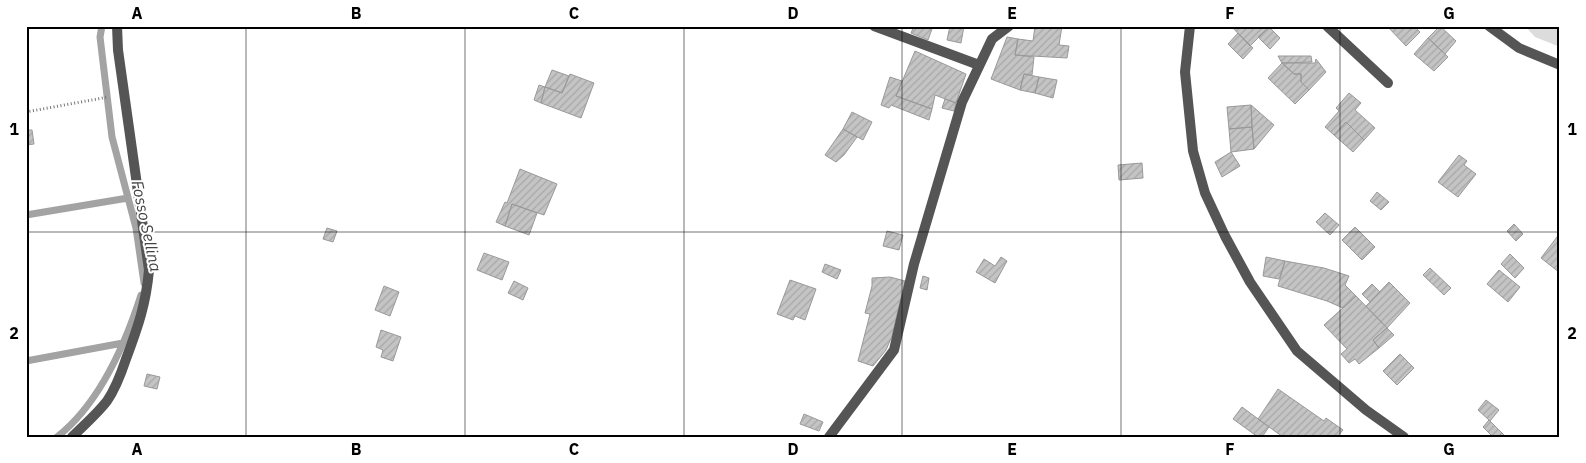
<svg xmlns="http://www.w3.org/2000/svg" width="1586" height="463" font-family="'IBM Plex Sans',sans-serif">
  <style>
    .park { fill: #dcdcdc }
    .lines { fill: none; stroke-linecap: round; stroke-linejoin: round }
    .stream { stroke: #a3a3a3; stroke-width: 7 }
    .building { fill: url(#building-hatch); stroke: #999 }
    .path { stroke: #777; stroke-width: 3; stroke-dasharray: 1 2.5; stroke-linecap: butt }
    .service { stroke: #555; stroke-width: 10 }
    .minor { stroke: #555; stroke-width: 10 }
    .grid { fill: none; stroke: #000; stroke-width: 1; stroke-opacity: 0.55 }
    .labels { text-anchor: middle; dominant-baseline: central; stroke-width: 4; stroke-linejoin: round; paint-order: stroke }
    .water-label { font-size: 16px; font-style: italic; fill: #444; stroke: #fff }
    .neatline { fill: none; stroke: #000; stroke-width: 2 }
    .grid-label { font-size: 16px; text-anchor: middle; font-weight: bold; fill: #000 }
  </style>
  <defs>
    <pattern id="building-hatch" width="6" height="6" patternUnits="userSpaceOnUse" patternTransform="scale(1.25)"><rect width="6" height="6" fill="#c4c4c4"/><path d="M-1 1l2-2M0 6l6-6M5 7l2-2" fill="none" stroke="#a7a7a7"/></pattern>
  </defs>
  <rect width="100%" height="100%" fill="#fff"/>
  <path class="park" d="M1525,26H1560V47L1535,37Z"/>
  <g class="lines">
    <path class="stream" d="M102,26L100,37L112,137L136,228L144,283
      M26,215L128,198
      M26,361L123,343
      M57,437C99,404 125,345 141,295"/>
  </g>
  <path class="building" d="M914,26H933L928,40L911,33Z
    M950,26H964L961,43L947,40Z
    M1035,26H1062L1059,45L1069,46L1067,58L1015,55L1018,39L1033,41Z
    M1231,26H1268L1269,27L1250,46Z
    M1387,26H1414L1420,32L1406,46Z
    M1440,26L1456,41L1445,54L1428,38Z
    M1269,27L1280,38L1270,49L1258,37Z
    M1238,33L1253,48L1243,59L1228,44Z
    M1007,37L1018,39L1015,55L1034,57L1032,75L1024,74L1020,90L991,79Z
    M1428,38L1448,57L1434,71L1414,54Z
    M915,51L966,74L956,103L935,95L932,109L896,96Z
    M1278,56H1311L1312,62L1282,63Z
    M1316,59L1326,72L1309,90L1301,82V74H1294L1282,63H1315Z
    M1282,63L1294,74H1301V82L1309,90L1295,104L1268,78Z
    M552,70L569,76L562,93L545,87Z
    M570,74L594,83L581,118L541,103L545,87L562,93Z
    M1024,74L1039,77L1035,93L1020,90Z
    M890,77L902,81L896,96L932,109L929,120L891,105L889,108L881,105Z
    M1039,77L1057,80L1053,98L1035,93Z
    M539,85L545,87L541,103L534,100Z
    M1349,93L1361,103L1355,110L1375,128L1364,140L1346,122L1334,135L1325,127L1339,111L1336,108Z
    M945,99L956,103L954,111L942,108Z
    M1251,105L1252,127L1229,129L1227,107Z
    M1251,105L1274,125L1254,149L1252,127Z
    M852,112L872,122L863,140L843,129Z
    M1346,122L1364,140L1353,152L1334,135Z
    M1252,127L1254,149L1231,152L1229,129Z
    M843,129L857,137L844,155L836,162L825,155Z
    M26,130H32L34,144L26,145Z
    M1231,152L1240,166L1222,177L1215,162Z
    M1459,155L1467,161L1464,165L1476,174L1458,197L1438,182Z
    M1142,163L1143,178L1119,180L1118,165Z
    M520,169L557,184L544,215L512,204L505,226L496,222L505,202L507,203Z
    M1377,192L1389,202L1381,210L1370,201Z
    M512,204L537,213L529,235L505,226Z
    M1325,213L1339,225L1330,235L1316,222Z
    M1514,224L1523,234L1516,241L1507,231Z
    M1355,227L1375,247L1362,260L1342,240Z
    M327,228L337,231L333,242L323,239Z
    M887,231L903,235L899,250L883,246Z
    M1560,233V273L1541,258Z
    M484,253L509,262L502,280L477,270Z
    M1510,254L1524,268L1515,278L1501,264Z
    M1001,257L1007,261L995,283L976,272L984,259L995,266Z
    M1266,257L1285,261L1279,279L1263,276Z
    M1285,261L1324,268L1349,276L1345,285L1356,296L1343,308L1327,301L1278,286Z
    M825,264L841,270L837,279L822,272Z
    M1430,268L1451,288L1444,295L1423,275Z
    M1499,270L1520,287L1508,302L1487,284Z
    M923,276L929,278L927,290L920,288Z
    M890,277L905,281L892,336L886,350L873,366L858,361L870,314L865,313L872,286V278Z
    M790,280L816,289L805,320L795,316L793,320L777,314Z
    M514,281L528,288L523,300L508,293Z
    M1389,282L1410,303L1387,328L1366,306Z
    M1372,284L1380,292L1370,302L1362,294Z
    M384,286L399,292L390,316L375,310Z
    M1356,296L1387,328L1373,340L1379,348L1359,364L1355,359L1349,363L1341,354L1347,349L1324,325Z
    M1387,328L1394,335L1379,348L1373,340Z
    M381,330L401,337L393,361L381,357L383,350L376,347Z
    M1400,354L1414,368L1397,385L1383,371Z
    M147,374L160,377L157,389L144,386Z
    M1278,389L1324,421L1326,418L1343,430L1337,437H1283L1258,419Z
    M1486,400L1499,410L1490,421L1478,410Z
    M1242,407L1269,427L1262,437H1258L1233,419Z
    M804,414L823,422L819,431L800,424Z
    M1489,420L1506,437H1493L1483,427Z"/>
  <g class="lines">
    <path class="path" d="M26,112L108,97"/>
    <path class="service" d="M874,26L979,65"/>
    <path class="minor" d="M1190,26L1185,72L1193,151L1205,193L1225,236L1250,282L1297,351L1366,410L1404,437
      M1327,26L1388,83
      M1489,26L1519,48L1560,65
      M72,437C84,425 97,414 107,401C116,388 121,374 126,359C138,327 146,304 149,270L118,50L117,26
      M829,437L894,350L914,264L962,102L992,39L1009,26"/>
  </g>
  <path class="grid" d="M246,26V437M465,26V437M684,26V437M902,26V437M1121,26V437M1340,26V437M26,232H1560"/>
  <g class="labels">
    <g class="water-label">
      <text transform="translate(147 226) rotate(78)">Fosso Sellina</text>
    </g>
  </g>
  <rect width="1586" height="463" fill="none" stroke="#ffffff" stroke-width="55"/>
  <rect x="28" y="28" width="1530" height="408" class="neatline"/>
  <g class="grid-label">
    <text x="137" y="19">A</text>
    <text x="356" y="19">B</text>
    <text x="574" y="19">C</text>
    <text x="793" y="19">D</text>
    <text x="1012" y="19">E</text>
    <text x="1230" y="19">F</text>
    <text x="1449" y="19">G</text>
    <text x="14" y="135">1</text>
    <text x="1572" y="135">1</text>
    <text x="14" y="339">2</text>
    <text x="1572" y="339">2</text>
    <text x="137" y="455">A</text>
    <text x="356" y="455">B</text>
    <text x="574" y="455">C</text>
    <text x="793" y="455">D</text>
    <text x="1012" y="455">E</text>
    <text x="1230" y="455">F</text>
    <text x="1449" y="455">G</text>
  </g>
</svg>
